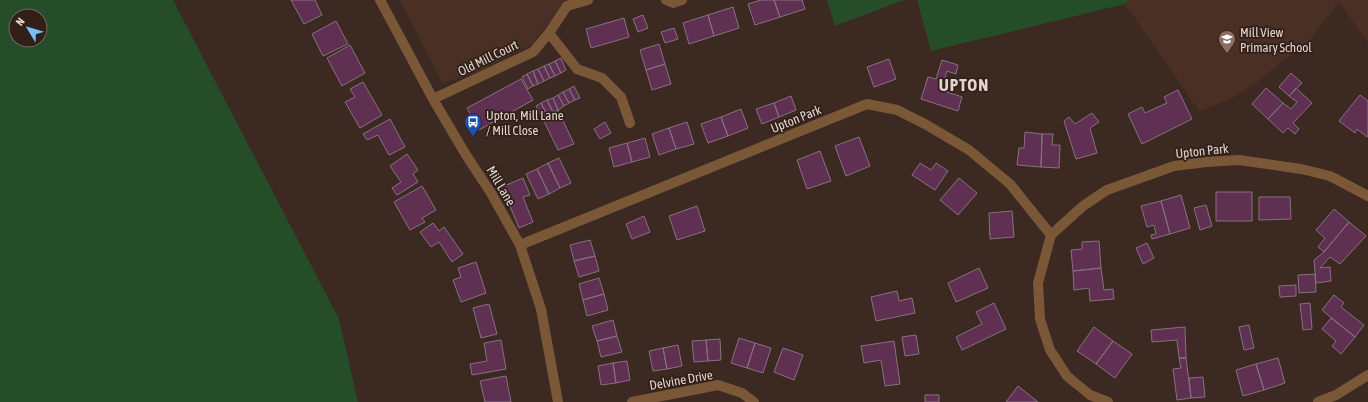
<svg xmlns="http://www.w3.org/2000/svg" width="1368" height="402" font-family="'Asap Condensed',sans-serif">
  <style>
    .built { fill: #492f24 }
    .green { fill: #244d28; fill-rule: evenodd }
    .building { fill: #5f3052; stroke: #86727f }
    .lines { fill: none; stroke-linecap: round; stroke-linejoin: round }
    .minor { stroke: #795737; stroke-width: 10 }
    .labels { text-anchor: middle; dominant-baseline: central; stroke-width: 3.5; stroke-linejoin: round; paint-order: stroke }
    .poi-label { font-size: 13px; fill: #e1d4cf; stroke: #311f18; text-anchor: start }
    .street-label { font-size: 13px; fill: #e1d4cf; stroke: #311f18 }
    .district-label { font-size: 17px; font-weight: bold; letter-spacing: 1px; fill: #e1d4cf; stroke: #311f18 }
  </style>
  <rect width="100%" height="100%" fill="#3c2921"/>
  <path class="built" d="M400,0H568L532,44L475,73L442,83Z
    M1129,0H1368V43L1339,2L1304,47L1283,61L1259,81L1231,99L1199,111L1125,4Z"/>
  <path class="green" d="M0,0H173L339,319L358,402H0ZM16,16H40V40H16Z
    M827,0H904L835,26Z
    M917,0H1129L1125,4L931,51Z"/>
  <path class="building" d="M291,0H315L322,15L304,24Z
    M761,0H774L780,17L755,25L748,4Z
    M774,0H802L805,9L780,17Z
    M733,7L739,28L714,36L708,15Z
    M643,15L648,28L638,32L633,19Z
    M708,15L714,36L689,44L683,23Z
    M624,18L629,37L591,48L586,29Z
    M336,21L348,44L323,56L312,34Z
    M674,28L678,39L665,43L661,32Z
    M659,44L665,64L646,70L640,50Z
    M350,45L365,73L342,86L327,58Z
    M561,58L566,70L561,73L555,61Z
    M889,59L896,79L874,87L867,67Z
    M942,60L958,65L956,74L947,71L943,83L949,85L947,92L962,97L958,111L921,99L928,77L936,79Z
    M555,61L561,73L555,76L549,64Z
    M549,64L555,76L550,78L544,66Z
    M665,64L671,84L652,90L646,70Z
    M544,66L550,78L544,81L538,69Z
    M538,69L544,81L538,84L533,71Z
    M533,71L538,84L533,86L527,74Z
    M1291,73L1302,83L1289,96L1279,87Z
    M527,74L533,86L528,89L522,77Z
    M521,79L533,100L479,130L467,108Z
    M363,82L382,115L360,128L345,102L355,97L350,89Z
    M574,86L580,98L575,100L569,89Z
    M1266,88L1283,103L1268,119L1252,104Z
    M1296,88L1312,103L1293,123L1299,129L1295,134L1288,128L1283,133L1268,119L1283,103L1291,109L1297,102L1289,96Z
    M569,89L575,100L569,103L563,92Z
    M1178,90L1192,119L1142,144L1128,114L1142,107L1145,113L1167,103L1164,97Z
    M563,92L569,103L564,106L558,95Z
    M558,95L564,106L558,110L553,98Z
    M1360,95L1368,101V135L1367,137L1357,129L1355,133L1339,121Z
    M791,96L796,110L779,117L774,103Z
    M553,98L558,110L553,112L547,100Z
    M547,100L553,112L547,115L541,103Z
    M541,103L547,115L542,117L536,106Z
    M774,103L779,117L762,124L756,109Z
    M741,109L748,128L728,136L721,117Z
    M558,110L574,144L558,150L542,117Z
    M1092,113L1099,122L1090,128L1097,153L1076,159L1064,121L1069,117L1075,124Z
    M721,117L728,136L708,143L701,124Z
    M390,119L405,147L389,155L378,135L367,140L363,134Z
    M605,122L611,133L600,139L594,129Z
    M687,122L694,144L676,149L669,128Z
    M669,128L676,149L659,155L652,134Z
    M1025,132L1042,134L1041,167L1017,165L1019,148H1024Z
    M1042,134H1053L1052,145H1060L1059,168L1041,167Z
    M859,137L870,166L846,176L835,146Z
    M645,138L650,157L632,162L627,143Z
    M627,143L632,162L614,167L609,148Z
    M820,151L831,181L807,189L797,160Z
    M407,154L418,170L413,174L418,182L397,195L392,188L401,182L390,166Z
    M559,158L571,183L560,188L548,163Z
    M548,163L560,188L549,194L537,169Z
    M920,163L931,170L936,163L948,171L935,190L912,175Z
    M537,169L549,194L538,199L526,174Z
    M523,178L530,195L523,197L533,222L519,228L502,187Z
    M959,178L977,193L958,215L940,200Z
    M422,186L436,210L422,218L425,222L410,230L394,202Z
    M1216,192H1252V221H1216Z
    M1181,195L1190,228L1170,234L1161,201Z
    M1259,197H1290L1291,219L1259,220Z
    M1161,201L1170,234L1152,239L1151,235L1156,234L1154,225L1147,227L1141,206Z
    M1206,205L1212,226L1200,230L1194,208Z
    M697,206L705,231L677,240L669,216Z
    M1334,209L1349,222L1324,252L1318,247L1325,238L1316,230Z
    M1012,211L1014,237L990,239L989,213Z
    M644,216L650,232L632,239L626,224Z
    M1349,222L1366,236L1340,264L1330,257L1320,268L1330,267L1331,281L1316,283L1314,260L1324,252Z
    M433,223L439,231L444,227L463,254L452,262L439,242L431,247L420,232Z
    M590,240L595,256L574,261L570,245Z
    M1099,241L1101,268L1073,271L1071,250L1082,249V242Z
    M1147,243L1154,258L1143,264L1136,248Z
    M595,256L599,271L579,277L574,261Z
    M476,262L486,293L461,302L453,280L461,277L458,268Z
    M979,268L988,288L956,302L948,283Z
    M1101,268L1104,290L1113,289L1114,299L1090,301L1089,288L1074,290L1073,271Z
    M1315,274L1316,292L1299,293L1298,275Z
    M599,278L604,294L583,300L579,284Z
    M1296,285V296L1280,297L1279,286Z
    M897,291L899,301L912,298L915,313L876,321L871,297Z
    M604,294L608,310L587,316L583,300Z
    M1334,295L1344,303L1341,307L1364,325L1355,337L1322,310Z
    M994,303L1006,329L962,350L956,337L982,324L976,312Z
    M1310,303L1312,329L1303,330L1300,304Z
    M489,304L497,334L481,338L473,308Z
    M1331,318L1355,337L1341,354L1332,346L1336,341L1322,329Z
    M613,320L617,336L597,341L592,326Z
    M1249,325L1254,348L1244,350L1239,327Z
    M1094,327L1113,341L1096,364L1077,351Z
    M1185,327L1186,358H1179L1177,340L1152,342L1151,330Z
    M916,335L919,354L905,356L902,337Z
    M617,336L622,352L601,357L597,341Z
    M739,338L755,343L747,368L731,363Z
    M720,339L721,360L708,361L706,340Z
    M501,340L506,369L472,375L470,364L487,361L484,343Z
    M706,340L708,361L694,362L692,341Z
    M894,341L900,384L885,386L881,360L864,363L861,346Z
    M1113,341L1132,354L1115,378L1096,364Z
    M755,343L771,348L763,373L747,368Z
    M678,345L682,366L667,369L663,348Z
    M663,348L667,369L653,371L649,351Z
    M783,348L803,355L794,380L774,372Z
    M1179,358H1186L1191,398L1177,400L1173,369L1181,368Z
    M1278,358L1285,383L1264,390L1256,364Z
    M627,361L630,380L616,383L613,363Z
    M613,363L616,383L601,385L598,366Z
    M1256,364L1264,390L1243,396L1236,370Z
    M506,376L511,402H485L480,381Z
    M1203,377L1205,397L1191,398L1189,378Z
    M1018,386L1038,402H1006Z
    M925,395H939V402H925Z"/>
  <g class="lines">
    <path class="minor" d="M380,0L433,99L466,155L491,193L520,245L541,309L558,402
      M666,0L673,3L682,0
      M549,33L577,69L602,78L621,97L630,123
      M433,99L533,52L549,33L567,6L588,0
      M520,245L867,104L897,110L925,124L969,150L1010,184L1051,235
      M632,402L718,385L742,393L754,402
      M1108,402L1090,395L1067,376L1050,350L1040,319L1038,283L1051,235L1083,206L1107,190L1174,166L1207,162L1239,160L1301,169L1330,176L1368,196
      M1318,402L1336,395L1368,375"/>
  </g>
  <defs>
    <symbol id="school-pin" viewBox="-11 -11 22 30"><path d="M0 17L-7.5 6A9.5 9.5 0 1 1 7.5 6Z" fill="#8d6e63" stroke="#311f18"/><path d="M0-5L7-2L0 1L-7-2ZM-4 1L0 2.5L4 1V4Q0 6-4 4Z" fill="#fff"/></symbol>
    <symbol id="bus-pin" viewBox="-11 -11 22 30"><path d="M0 17L-7.5 6A9.5 9.5 0 1 1 7.5 6Z" fill="#1a4fb4" stroke="#311f18"/><path d="M-5-6H5V4H4V6H2V4H-2V6H-4V4H-5ZM-3.5-4V0h7V-4ZM-3.5 1.2v1.5H-2V1.2ZM2 1.2v1.5H3.5V1.2Z" fill="#fff"/></symbol>
  </defs>
  <g fill-rule="evenodd">
    <use href="#school-pin" x="1217" y="29" width="20" height="27"/>
    <use href="#bus-pin" x="463" y="112" width="20" height="27"/>
  </g>
  <g class="labels">
    <g class="poi-label">
      <text x="1240" y="32">Mill View<tspan x="1240" dy="15">Primary School</tspan></text>
      <text x="486" y="115">Upton, Mill Lane<tspan x="486" dy="15">/ Mill Close</tspan></text>
    </g>
    <g class="street-label">
      <text transform="translate(488 58) rotate(-26)">Old Mill Court</text>
      <text transform="translate(796 119) rotate(-22)">Upton Park</text>
      <text transform="translate(1202 151) rotate(-6)">Upton Park</text>
      <text transform="translate(501 186) rotate(59)">Mill Lane</text>
      <text transform="translate(681 380) rotate(-10)">Delvine Drive</text>
    </g>
    <g class="district-label">
      <text x="964" y="85">UPTON</text>
    </g>
  </g>
  <g transform="translate(28 28) rotate(308)"><circle r="19" fill="#311f18" stroke="#776761"/>
  <path d="M0-3L7 15L0 10L-7 15Z" fill="#78bff7"/>
  <text y="-6" font-size="11" font-weight="bold" text-anchor="middle" fill="#e1d4cf">N</text>
  </g>
</svg>
